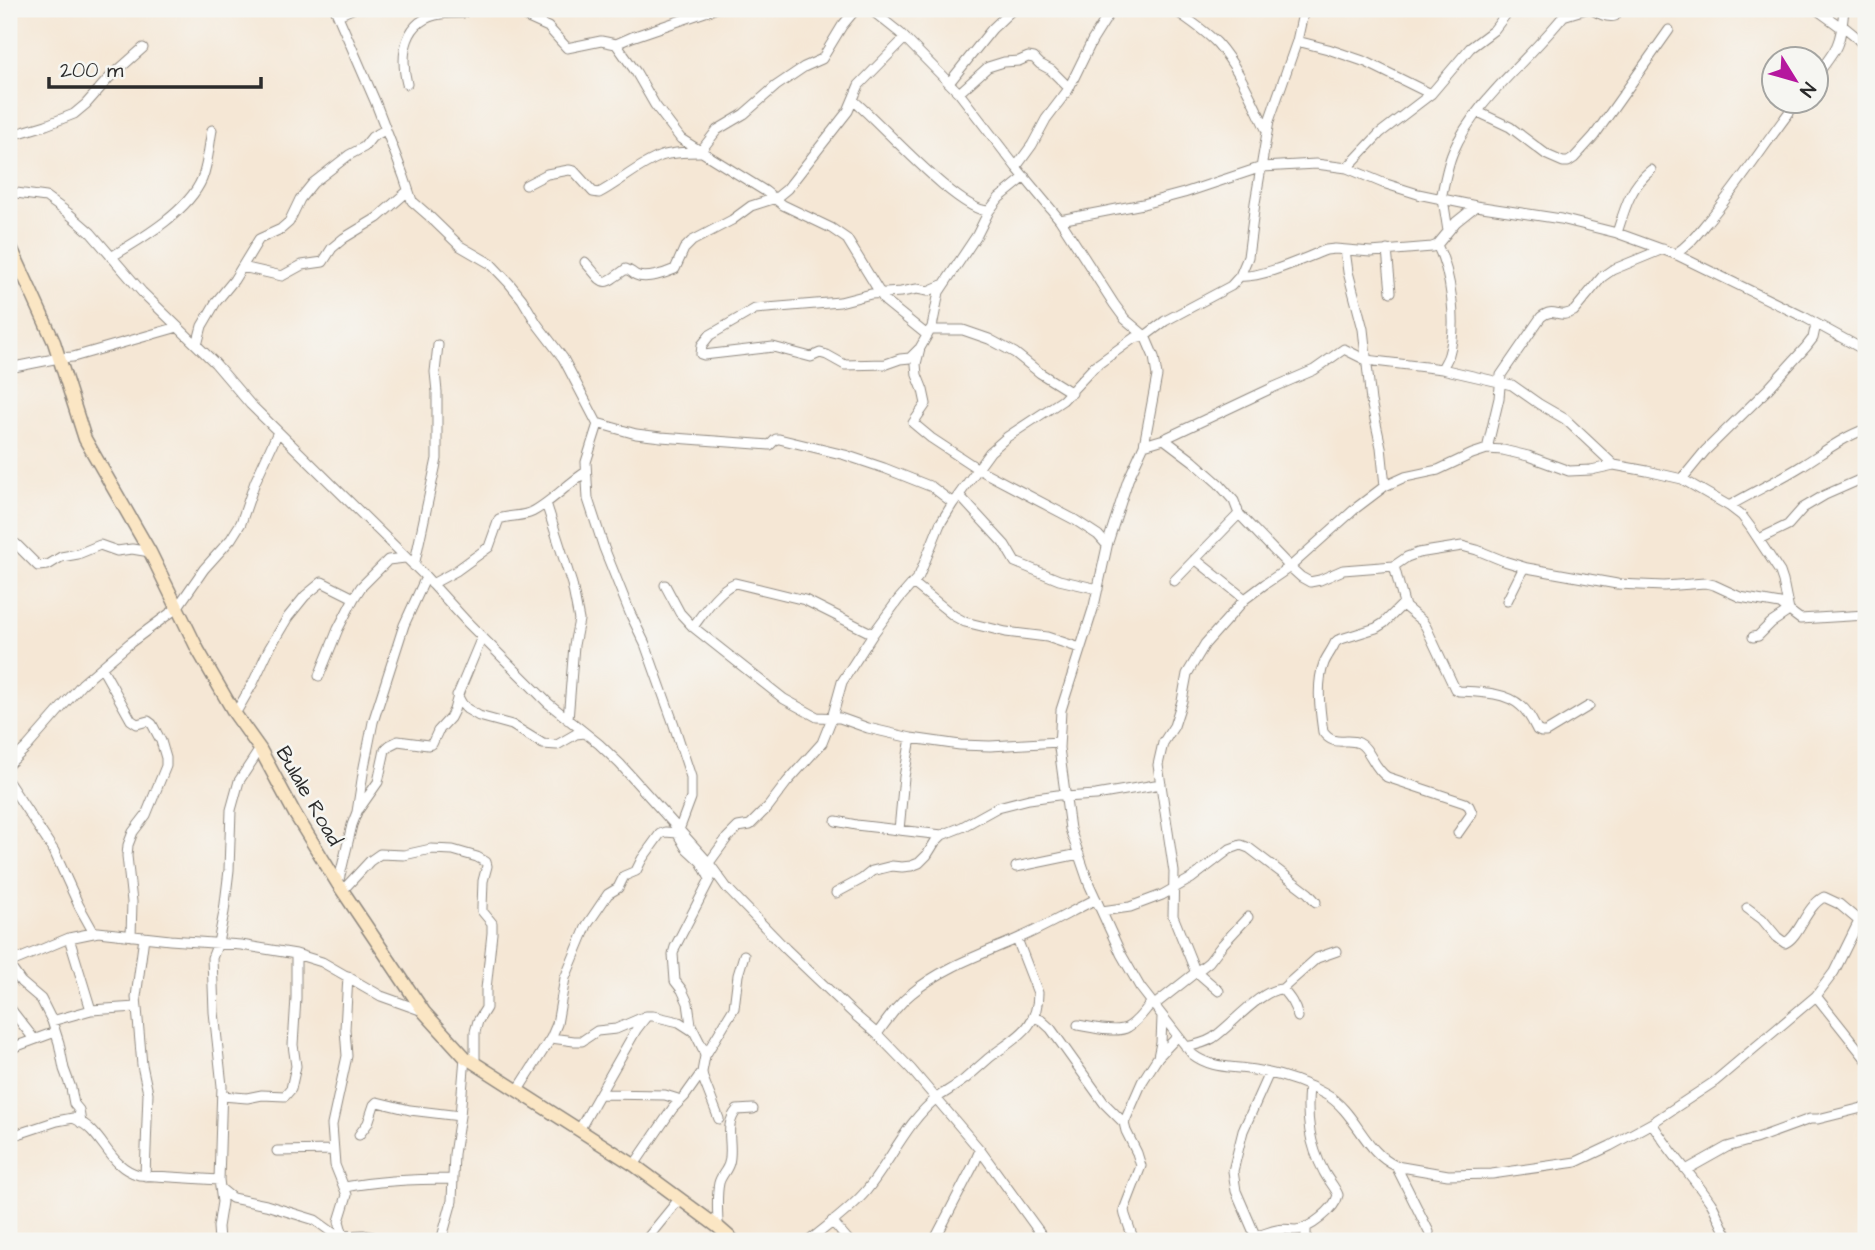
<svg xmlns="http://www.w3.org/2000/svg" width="1875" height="1250" font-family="'Architects Daughter',sans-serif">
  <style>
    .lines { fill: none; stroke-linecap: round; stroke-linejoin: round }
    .street-casing { stroke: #908980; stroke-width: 11 }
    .secondary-casing { stroke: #908980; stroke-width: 15 }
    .street { stroke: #fff; stroke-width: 9 }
    .secondary { stroke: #fbe6c4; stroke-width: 12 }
    .labels { text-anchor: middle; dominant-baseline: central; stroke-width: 5; stroke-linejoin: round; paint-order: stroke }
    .street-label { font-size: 21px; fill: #2b2b2b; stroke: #f6f6f2 }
  </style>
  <rect width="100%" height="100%" fill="#f6f6f2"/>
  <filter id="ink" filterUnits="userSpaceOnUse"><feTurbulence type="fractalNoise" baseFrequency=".0143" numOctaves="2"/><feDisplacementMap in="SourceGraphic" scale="14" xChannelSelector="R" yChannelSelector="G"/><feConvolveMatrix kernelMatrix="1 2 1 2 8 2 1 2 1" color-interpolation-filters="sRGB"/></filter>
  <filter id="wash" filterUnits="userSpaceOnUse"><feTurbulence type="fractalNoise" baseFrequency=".00686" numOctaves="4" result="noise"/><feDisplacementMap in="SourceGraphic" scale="28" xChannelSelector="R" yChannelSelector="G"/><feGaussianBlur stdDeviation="1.57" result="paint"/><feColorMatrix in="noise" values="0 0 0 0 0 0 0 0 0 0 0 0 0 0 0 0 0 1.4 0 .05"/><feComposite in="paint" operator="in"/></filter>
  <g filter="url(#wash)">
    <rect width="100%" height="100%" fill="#f5e7d5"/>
  </g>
  <g filter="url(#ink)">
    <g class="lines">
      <defs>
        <path id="street" d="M335,9L375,101L404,177L412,201L428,215L460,246L491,264L509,283L522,299L537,324L563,358L597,423L636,434L661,437L770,445L776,439H779L845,455L884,468L932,487L953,503
          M518,9L528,18L548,27L567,48L601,41L616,44L636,72L655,105L681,139L765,191L783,205L831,228L847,239L885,301L927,335
          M870,9L900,33L959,93L1016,167L1060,220L1114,304L1125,319L1145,336L1154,357L1157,376L1144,445L1128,480L1108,542L1094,606L1061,710L1059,748L1070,829L1089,884L1121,954L1140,987L1192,1054C1211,1069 1232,1066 1254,1070C1278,1074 1304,1082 1325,1094C1356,1111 1364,1152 1396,1166L1448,1175L1492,1174L1576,1162L1610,1146L1652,1123L1714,1082L1816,996L1834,972L1866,907
          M1173,9C1188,19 1204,30 1217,43C1239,68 1252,101 1267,131
          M1591,9C1598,13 1606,18 1615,16L1619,9
          M1816,9L1842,28
          M338,15L352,9
          M1563,16L1586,9
          M1843,26L1854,35L1866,48
          M1297,41L1328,49L1366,62L1431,94
          M616,44L632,37L714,9
          M1815,77C1837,49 1841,45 1844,9
          M949,83L992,29L1013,9
          M407,84C400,55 404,19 441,14C448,13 456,13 463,13L468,9
          M959,93L988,67L1004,62L1019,61L1028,57L1034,58L1040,64L1051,70L1069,88
          M854,101C881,123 959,212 989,211
          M1478,112L1510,127L1547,155L1563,162H1568L1574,158L1594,136L1669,30
          M9,136L46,125L74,114L86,104L108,79L143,48
          M1016,167L1032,145L1046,119L1068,90L1092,41L1112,9
          M1347,168L1380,133L1431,94L1470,48L1494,30L1510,9
          M1025,177L999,198L989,211L977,235L939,292L932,327L920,348L916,364L917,375L923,390L926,404L913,423L931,438L978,469L1075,520L1098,535L1107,545
          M526,185L547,174L569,170L574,171L593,192L599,193C620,182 638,165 661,156C673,152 687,152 700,152L717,130L744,114L776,86L804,67L822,59L842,26L856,9
          M9,192L46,197L68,213L91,233L142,292L215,363L250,404L426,577L467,622L548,703L599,744L620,764L708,862L727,888L786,949L855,1015L877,1034L911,1069L980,1150L1046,1241
          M1441,199C1444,184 1447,166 1453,152C1476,98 1534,56 1569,9
          M1443,199L1448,231
          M1060,220L1143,204L1184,193L1262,167L1316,164L1347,168L1383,183L1418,194L1476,206L1561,219L1617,233L1675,254L1806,318L1866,351
          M1617,233C1625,208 1630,187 1651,170
          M1437,245C1451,272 1458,324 1449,354C1448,359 1444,364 1442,369
          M1345,250L1348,272L1363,329L1371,401L1381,447L1385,486
          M1387,250L1391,292
          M1675,254C1691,244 1701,229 1713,215C1743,179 1768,139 1797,102
          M111,257C141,239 188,212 202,179C208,164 209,146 212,130
          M585,262C606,285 600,288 626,269C630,270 632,273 636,275C646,280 666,273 675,269L684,249L692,241L732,220L751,206L776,198L787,189L848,111L859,85L905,38
          M242,267L282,276L302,265L323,262L332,248L344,238L377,218L408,191
          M1240,276C1263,278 1304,258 1326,250L1335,249L1371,252L1432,247L1437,245L1456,222L1476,206
          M930,330H963L989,339L1015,353L1040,373L1072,393
          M197,345L202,326L216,302L234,280L259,239L281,229L289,222L300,199L313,183L349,155L364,147L372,137L385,130
          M919,349L910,358L900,359L886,364L845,365L827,355L820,353L811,357L773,347L704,355L701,354L702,345L710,335L755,309L840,302L871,294L901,292L917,289L928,291L942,285
          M9,368L59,358L73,357L178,327
          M598,424L586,462L588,499L604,548L630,613L645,644L673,722L691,777V798L679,830
          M1164,439L1193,461L1219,484L1234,501L1239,514L1290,567L1301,577L1310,582L1320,580L1343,570L1394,566L1407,557L1418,553L1462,546L1477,550L1504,561L1527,568L1617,584L1664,586L1705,583L1714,585L1740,597L1780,604L1800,619L1866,615
          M1144,445L1164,439L1272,388L1314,370L1344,349L1366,360L1442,369L1512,385L1539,404L1565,419L1614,465
          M1487,449L1499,398L1501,375L1541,317C1555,306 1558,320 1574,311L1602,277L1612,270L1663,249
          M1682,479L1705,451L1768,389L1806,347L1813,338L1816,324
          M959,495L1005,545L1015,562L1059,580L1098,589
          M546,503L572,584L579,620L574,645L568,720
          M1729,506C1753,492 1779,480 1803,465C1824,452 1843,437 1866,429
          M1759,539L1788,525L1803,508L1825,495L1866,477
          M9,544H16L38,566L48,565L61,557L78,554L100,545L117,551L132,549L150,552
          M1195,559L1245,599
          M414,566L437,459V392L435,372L438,345
          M1394,566L1405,607L1422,621L1426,627L1455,689L1459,691C1479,692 1506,692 1521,706C1528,711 1533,722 1537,730L1541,732H1546L1589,706
          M1174,581L1239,514
          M913,583L954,616L965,622L1006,632L1047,637L1080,648
          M432,584L456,571L489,547L499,519C510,515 521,517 532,512C550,503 567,484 586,472
          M665,585L680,613L693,627L784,699L817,717L840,718L868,728L911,738L960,745L990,746L1059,742
          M1507,601L1524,567
          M1404,603L1384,623L1376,628L1338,640L1335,643C1332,650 1327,656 1324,663C1316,684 1320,710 1323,732C1335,748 1345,737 1359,743C1370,748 1373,768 1387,777L1465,803L1469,806L1472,813L1458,833
          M693,627C704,612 718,590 735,583L805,600L873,634
          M102,668L131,720L137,724L148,721L152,724L161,741L166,758V766L146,815L133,832L128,845L127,856L132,902L131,936
          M319,676L338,629L354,598L361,587L388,560L405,558
          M457,695L462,704L467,709L479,716L512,725L543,744L557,745L576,734L585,733
          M235,714L253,683L269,649L288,617L305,596L322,582L354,598
          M9,764L27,747L82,684L130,643L177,608L204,569L231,539L241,523L255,482L278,432
          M9,783L54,851L79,906L94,933
          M1065,797L1096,795L1161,784
          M359,809L378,782L385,750L390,745L398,741L428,745L432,744L438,731L450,718L454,710L459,692L482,637
          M836,821L856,825L942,835
          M899,830L904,777L911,738
          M679,836L686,848L701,862L710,879L675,947L673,954L675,981L682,990L688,1003L691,1025L703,1049L705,1056L702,1072L703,1078L719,1119
          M711,860L727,838L738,827L750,825L768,807L787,782L822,743L832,718L842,682L873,634L898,600L919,576L940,524L953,503L990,452L1007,437L1063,400L1094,367L1134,338L1145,336L1165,321L1231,286L1240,276L1248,257L1255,203L1269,121L1297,41L1304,9
          M1016,867L1079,854
          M338,884L352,825L357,812L364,767L373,722L404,625L426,577
          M343,890L370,861L380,854L404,855L431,849L453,850L477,857L486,862L487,866L483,881L482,907V911L492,923V933L486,989V1008L478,1021L475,1032V1064
          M836,893L862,879L872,871L892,866L902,867L911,866L919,863L927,855L935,842L942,835L962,827L998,807L1029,799L1065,794
          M1747,908L1762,919L1777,937L1785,943C1800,936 1805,907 1824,897L1839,904L1859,921
          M1102,911L1130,907L1162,895L1192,878L1230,849L1241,845L1249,848L1308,893L1316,902
          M144,937L136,997L142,1065L148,1093L145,1176
          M69,938L91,1010
          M9,963L69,938L98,932L170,940L241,945L296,954L322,962L381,996L423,1011
          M9,965L21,982L41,999L52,1021L59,1043L64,1069L71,1088L74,1104L79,1110L81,1123
          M1197,972L1219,991
          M1196,973L1173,916L1174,872L1158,765L1163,743L1174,726L1182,701L1187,674L1205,644L1245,599L1265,584L1290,567L1356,508L1385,486L1405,477L1438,470L1472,454L1487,449L1503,450L1528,456L1569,471L1591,470L1614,465L1647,471L1682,479L1729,506L1742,516L1751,528L1780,572L1783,581L1789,611L1771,623L1758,636L1753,637
          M1282,989L1317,958L1337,951
          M1816,996L1866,1059
          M1153,1006L1209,962L1222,945L1248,917
          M9,1007L34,1039
          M1034,1017L1041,1020L1051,1029L1104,1103L1124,1123
          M52,1021L91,1010L136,1007
          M1078,1025C1090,1027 1117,1034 1128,1027C1137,1022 1145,1011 1151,1003
          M877,1034C888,1019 898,1004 912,993C943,967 983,954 1019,938C1045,927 1070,912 1096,899
          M551,1038L574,1041H582L597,1031L616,1029L646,1016H653L679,1022L693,1031
          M1186,1047C1196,1045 1205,1043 1213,1038C1231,1026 1261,989 1282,989C1290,998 1295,1005 1298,1017
          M9,1049L55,1032
          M705,1056L734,1008L738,975L744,955
          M1159,1056L1177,1037
          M1269,1073L1243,1131L1233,1171L1236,1191L1255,1235C1263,1236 1269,1231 1277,1230C1284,1228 1288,1230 1295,1230C1309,1230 1335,1209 1338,1195C1335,1187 1328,1180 1324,1172C1309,1144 1306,1117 1309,1087
          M518,1090L551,1038L557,1024L565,978L587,925L608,894L618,888L624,876L636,871L642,859L660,834L665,832L678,833
          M601,1094L665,1095L681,1100
          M222,1096L247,1098L262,1095L285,1096L291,1089L296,1066L293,1045L296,998V954
          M1652,1123C1669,1152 1692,1175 1711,1203C1719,1216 1722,1231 1732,1241
          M579,1130L636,1030L646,1017
          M359,1135L368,1123L374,1105L377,1102L410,1110L460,1116
          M9,1137L57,1121L73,1118C105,1131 106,1166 139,1175L219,1180
          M277,1151L333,1150
          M634,1165L673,1108L685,1096L702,1072
          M1396,1166L1429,1232
          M1686,1170L1727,1147L1755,1139L1810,1119H1818L1866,1107
          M345,1187C381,1180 416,1179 453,1179
          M221,1189L232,1198L266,1205L315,1220L333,1233L343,1236L364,1235L391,1241
          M832,1221L849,1241
          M718,1227C718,1212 716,1197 719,1183C721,1175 727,1171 729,1163C734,1145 723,1126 737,1110L753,1109
          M1306,1227V1241
          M343,1236L339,1221L347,1195L335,1165L332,1125L347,1056L345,1029L348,976
          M219,1241L218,1227L222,1202L219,1180L222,1086L214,1012L212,958L218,943L224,912L229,870L231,810L239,781L260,749
          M441,1241L452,1201L454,1154L460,1116L465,1057
          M645,1241L680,1198
          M809,1241C828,1225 850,1210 866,1191C891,1161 906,1122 938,1097C947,1091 956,1086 965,1079C973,1072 981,1065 989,1058C1014,1038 1038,1030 1038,993L1017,939
          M934,1241L974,1164L980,1150
          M1134,1241L1125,1215L1124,1210L1141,1166L1137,1153L1126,1131L1124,1123L1142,1082L1158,1057L1161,1043L1162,1017"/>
        <path id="secondary" d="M9,243L54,342L85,439L150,552L198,650L235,714L260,749L295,814L338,884L424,1012L465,1057L634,1165L718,1227L734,1241"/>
      </defs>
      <use href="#street" class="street-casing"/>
      <use href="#secondary" class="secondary-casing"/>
      <use href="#street" class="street"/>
      <use href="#secondary" class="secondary"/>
    </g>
  </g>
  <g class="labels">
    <g class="street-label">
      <text transform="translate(309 796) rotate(60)">Bulale Road</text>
    </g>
  </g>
  <rect width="1875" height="1250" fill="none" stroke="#f6f6f2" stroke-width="35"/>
  <g transform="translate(1795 80) rotate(127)"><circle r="33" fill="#f6f6f2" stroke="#a5a5a2" stroke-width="2"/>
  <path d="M0-5L12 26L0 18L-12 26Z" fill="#b5179e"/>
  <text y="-10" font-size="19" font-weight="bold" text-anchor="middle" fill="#2b2b2b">N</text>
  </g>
  <path d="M49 77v10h212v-10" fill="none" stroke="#2b2b2b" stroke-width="3.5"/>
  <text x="60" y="77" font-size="21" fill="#2b2b2b" stroke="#f6f6f2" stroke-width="5" paint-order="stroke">200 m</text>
</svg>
